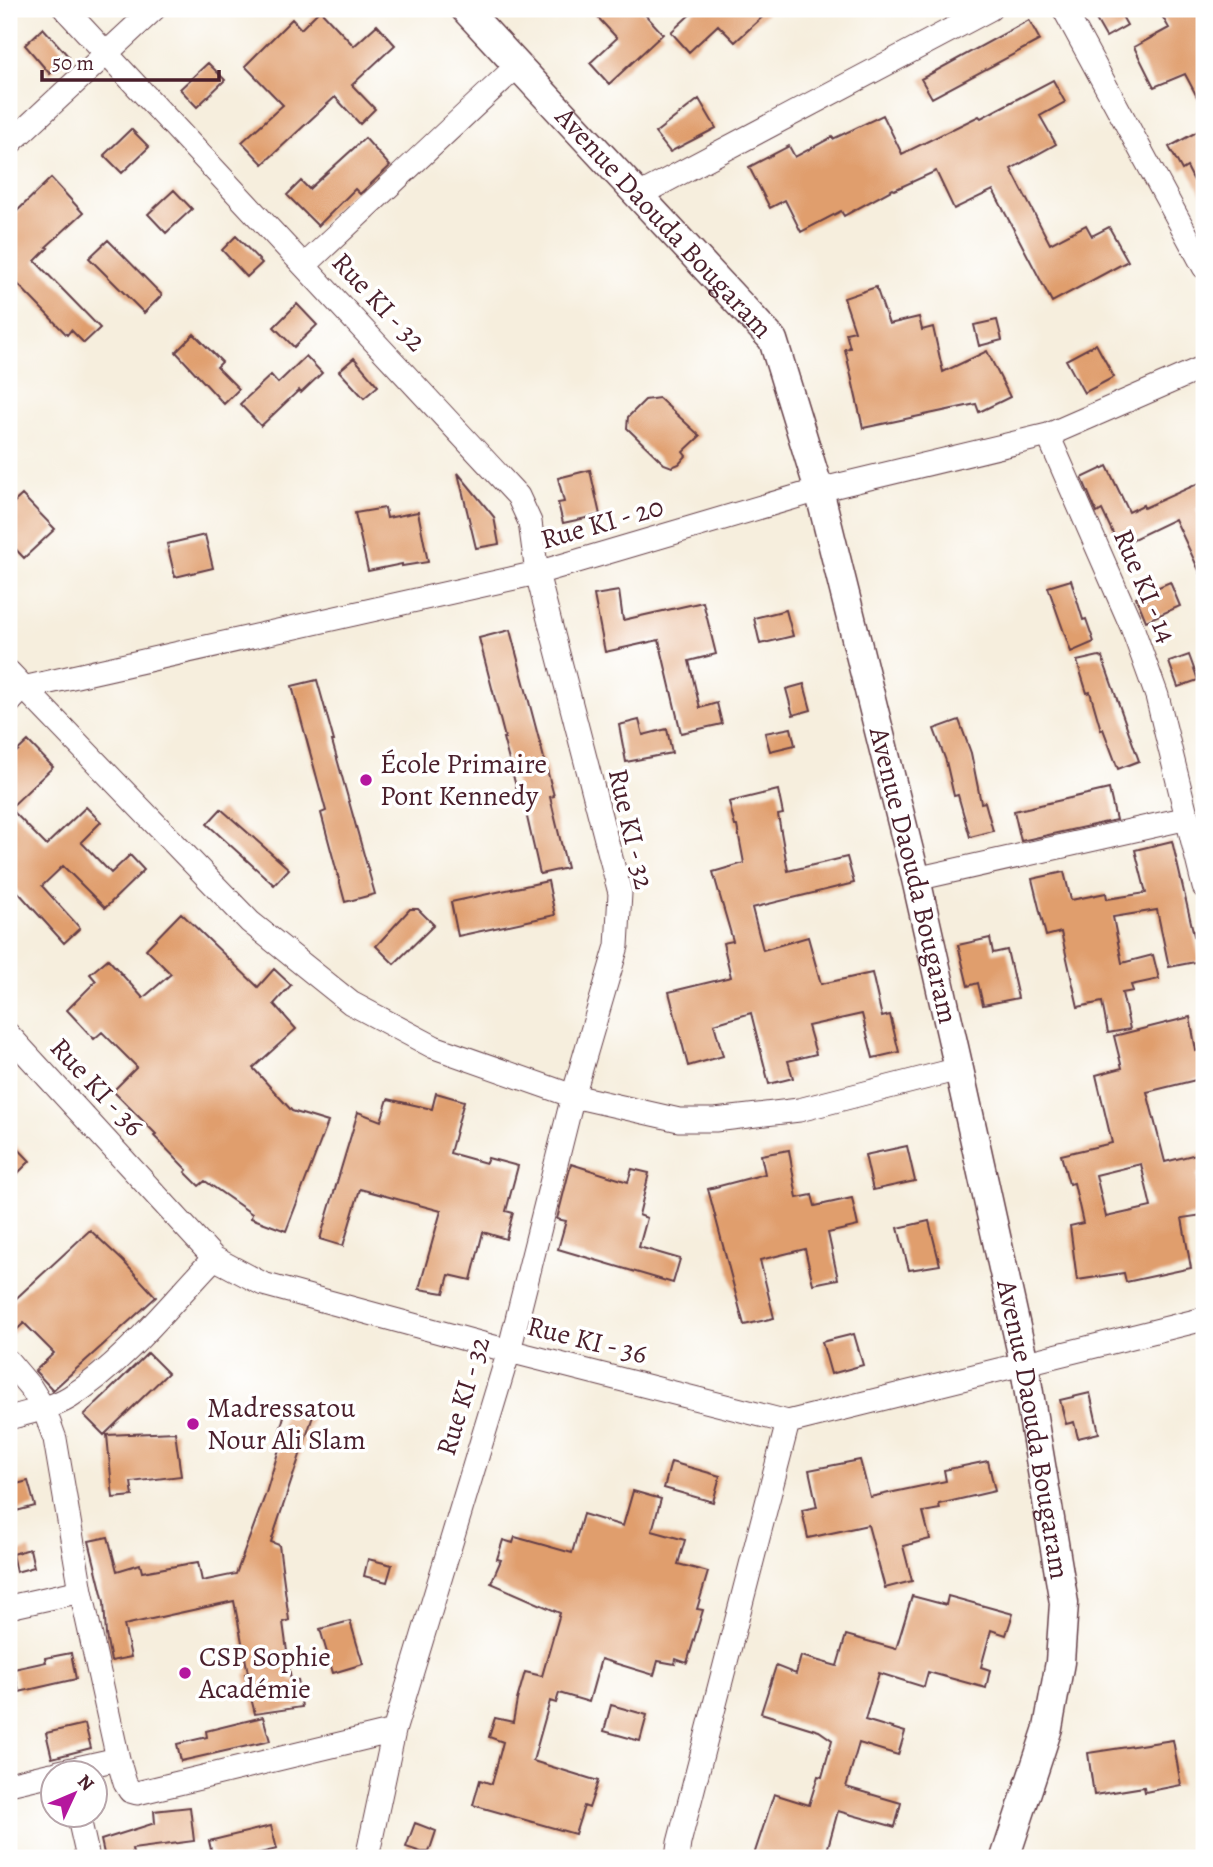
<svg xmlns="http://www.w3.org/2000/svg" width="1213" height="1867" font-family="Alegreya,serif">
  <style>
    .building { fill: #e09e6d; fill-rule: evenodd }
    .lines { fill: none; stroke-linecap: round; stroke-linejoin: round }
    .minor-casing { stroke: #643e46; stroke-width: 25 }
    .tertiary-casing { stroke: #643e46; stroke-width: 31 }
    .minor { stroke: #fff; stroke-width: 23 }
    .tertiary { stroke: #fff; stroke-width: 28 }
    .poi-dot { fill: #b5179e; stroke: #fff; stroke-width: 2.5 }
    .labels { text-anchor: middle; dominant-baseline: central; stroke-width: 7; stroke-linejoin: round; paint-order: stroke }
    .street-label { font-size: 28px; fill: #4a1f2b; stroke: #fff }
    .poi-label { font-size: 28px; fill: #4a1f2b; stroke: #fff; text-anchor: start }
  </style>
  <rect width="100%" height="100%" fill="#fff"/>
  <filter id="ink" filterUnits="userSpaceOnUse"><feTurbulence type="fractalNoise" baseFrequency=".0143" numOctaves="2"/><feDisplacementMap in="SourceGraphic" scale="14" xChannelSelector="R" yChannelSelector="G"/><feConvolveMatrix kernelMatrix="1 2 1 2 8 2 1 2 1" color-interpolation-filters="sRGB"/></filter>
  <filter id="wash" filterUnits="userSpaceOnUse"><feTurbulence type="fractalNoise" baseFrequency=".00686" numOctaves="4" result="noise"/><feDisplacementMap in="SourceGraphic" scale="28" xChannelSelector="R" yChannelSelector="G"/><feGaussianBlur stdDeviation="1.57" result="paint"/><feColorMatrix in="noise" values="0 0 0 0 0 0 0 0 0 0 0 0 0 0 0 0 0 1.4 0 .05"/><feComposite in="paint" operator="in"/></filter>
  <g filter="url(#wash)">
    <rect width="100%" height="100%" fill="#f6eedd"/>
    <g id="blocks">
      <path class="building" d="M590,9H640L663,34L609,84L590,63L617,38Z
        M696,9H771L735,42L718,25L689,52L671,32Z
        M1090,9H1118L1127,25L1106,37Z
        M1158,9H1204V110L1185,74L1154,87L1134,47L1169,28Z
        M320,10L354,46L377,25L395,45L352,85L375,109L360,124L335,97L263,164L242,142L283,105L245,66L292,19L301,29Z
        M1029,20L1040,40L932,98L921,79Z
        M43,28L69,57L50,74L25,45Z
        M208,63L225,80L197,107L180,89Z
        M1053,80L1065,102L1040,116L1056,144L1011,169L1050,244L1086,225L1092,236L1109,227L1128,261L1052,302L993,190L954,209L936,171L894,190L893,189L844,216L841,211L801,232L785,200L770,208L749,167L789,146L795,157L832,137L833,139L883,115L902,154L979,116L981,118Z
        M699,99L716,128L670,152L655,133Z
        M1204,128V200L1187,167L1182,170L1169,147Z
        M131,129L149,147L122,173L104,155Z
        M365,138L390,166L360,194L355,189L318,226L287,195L301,181L309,189Z
        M51,178L83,213L46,247L48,248L35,261L100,328L84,343L71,330L67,335L9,275V219Z
        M174,190L192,209L166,233L148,214Z
        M236,236L262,263L247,277L222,250Z
        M108,240L162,295L144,313L89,258Z
        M876,287L889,324L919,317L922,330L933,327L943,372L987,351L1010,397L979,412L976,404L863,428L845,349L850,348L846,333L855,331L844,298Z
        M297,304L317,325L294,347L274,327Z
        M997,320L1002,340L979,346L974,325Z
        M194,334L222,362L217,367L239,389L224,404L176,352Z
        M1096,344L1114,377L1084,393L1066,360Z
        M306,356L322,373L301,393L299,390L261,426L240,404L271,375L278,383Z
        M354,358L378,386L364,398L339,371Z
        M659,398L700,436L683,452L686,456L679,464L672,467L664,464L627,428L628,417L645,400Z
        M1107,466L1129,512L1143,505L1144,508L1204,481V505L1196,509L1204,526V581L1175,519L1119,546L1102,510L1097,513L1082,478Z
        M590,470L600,515L563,523L558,503L564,502L558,478Z
        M458,473L494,517L499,544L476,548Z
        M22,495L55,529L24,558L9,542V507Z
        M385,508L387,518L418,512L428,562L402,566V564L368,571L355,513Z
        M205,535L213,568L175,577L167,544Z
        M1071,580L1083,620L1086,619L1094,642L1071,652L1048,587Z
        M1170,582L1180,606L1146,621L1136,597Z
        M619,591L623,620L703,602L716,654L689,661L700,708L717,703L722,724L681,733L659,640L605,652L594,595Z
        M786,610L793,636L760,644L754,618Z
        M510,630L554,796L550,797L567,868L540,874L524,804L521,805L503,738H505L479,638Z
        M1189,655L1198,680L1178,687L1169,662Z
        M1099,656L1102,657L1139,761L1118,769L1103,729L1101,730L1090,692L1087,693L1077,661Z
        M317,680L334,741H332L375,894L345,902L321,813L326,811L292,686Z
        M804,684L811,710L793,715L786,689Z
        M639,720L643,735L667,729L672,753L626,762L619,725Z
        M959,720L971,753L981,803L985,802L993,831L970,837L958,795L954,796L946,761L934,729Z
        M791,728L795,745L770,751L765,733Z
        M28,741L53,767L10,808L46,845L86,807L101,822L81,842L111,873L130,855L144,870L105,908L63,866L42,886L80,928L64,943L9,882V759Z
        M1109,789L1116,820L1021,841L1014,811Z
        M778,790L783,814L778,815L788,871L847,857L854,883L752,908L763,950L808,937L821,984L872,973L882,1017L890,1015L899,1052L873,1058L862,1014L808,1026L816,1054L788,1061L793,1078L769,1084L751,1013L714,1024L723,1056L688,1066L669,992L731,977L723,943L733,941L713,872L744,863L737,826H735L729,802Z
        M221,809L289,869L274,885L207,824Z
        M1172,841L1200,961L1169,967L1157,910L1113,917L1122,963L1153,955L1159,979L1131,985L1133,991L1122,993L1130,1029L1108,1033L1102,1002L1078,1007L1061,932L1046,936L1032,879L1064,872L1071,900L1106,893L1107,899L1146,893L1135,850Z
        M548,881L555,915L458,936L451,902Z
        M410,909H418L434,925L394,964L376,946Z
        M181,913L258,987L274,969L291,985L274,1004L296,1029L253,1068L292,1111L328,1122L286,1231L251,1218L252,1214L205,1181L199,1186L185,1172L187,1170L154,1136L156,1134L113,1091L137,1067L102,1032L94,1039L67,1010L96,981L90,974L108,959L143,998L171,974L146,949Z
        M990,938L993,953L1007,950L1018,998L983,1005L978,983L968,986L958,945Z
        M1190,1017L1196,1051L1204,1049V1078L1147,1092L1165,1162L1204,1152V1173L1197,1174L1203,1215L1182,1218L1191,1268L1126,1282L1124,1273L1077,1280L1070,1226L1083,1223L1074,1183L1069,1184L1061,1155L1112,1143L1096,1075L1122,1068L1114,1036ZM1141,1164L1151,1207L1106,1217L1096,1175Z
        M436,1093L464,1101L450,1153L486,1163L488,1158L518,1166L506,1211L513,1213L506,1239L483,1232L471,1280L449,1275L444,1293L419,1289L441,1211L360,1189L343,1246L320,1239L358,1112L381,1121L388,1099L432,1109Z
        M9,1139L30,1161L9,1182Z
        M907,1146L915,1181L873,1190L865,1155Z
        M789,1150L797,1198L812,1195L815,1206L852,1198L858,1226L828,1233L838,1279L813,1284L805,1249L760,1260L774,1318L744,1325L708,1189L765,1174L761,1155Z
        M571,1164L628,1182L632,1169L649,1173L639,1215L647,1218L639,1247L680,1259L673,1283L558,1249L566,1221L557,1219Z
        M929,1221L940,1265L909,1270L898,1228Z
        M90,1230L123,1261L156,1297L53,1390L35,1371L54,1353L24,1323L9,1337V1305Z
        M854,1334L863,1365L831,1374L822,1342Z
        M148,1353L168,1373L104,1435L84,1415Z
        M1090,1393L1099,1433L1078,1438L1074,1422L1066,1424L1060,1400Z
        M287,1405L314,1413L271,1542L279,1545L289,1620L283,1622L291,1681L298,1680L302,1707L255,1714L245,1674L248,1673L234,1601L124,1625L131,1657L111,1661L106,1635L104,1602L89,1541L108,1537L117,1571L140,1564L142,1572L198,1562L202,1581L236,1574L266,1493L282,1439L278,1438Z
        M175,1432L181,1476L131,1482L133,1496L113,1498L107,1435Z
        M860,1460L870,1497L946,1481L944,1470L988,1461L995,1491L939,1504L940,1509L923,1512L930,1539L903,1546L912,1581L885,1588L868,1525L808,1538L802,1510L817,1507L809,1470Z
        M671,1462L720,1476L713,1502L664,1488Z
        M28,1481L35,1506L9,1513V1486Z
        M633,1491L661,1499L652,1531L685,1540L678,1564L708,1572L697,1609L703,1610L687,1663L676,1659L675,1664L658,1661L654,1675L601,1659L589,1702L559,1693L556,1703L550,1701L533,1761L598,1781L589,1808L584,1806L575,1834L473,1805L480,1780L492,1784L503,1742L489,1737L495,1718L513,1722L517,1700L525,1672L542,1676L560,1613L491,1583L501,1560L497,1559L503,1540L513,1543L515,1537L572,1553L583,1514L623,1526Z
        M30,1549L34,1567L16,1572L12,1554Z
        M368,1559L392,1565L387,1582L364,1576Z
        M912,1596L946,1605L948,1596L1013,1614L1006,1635L991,1630L981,1667L990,1670L986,1688L928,1672L924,1687L879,1673L865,1720L905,1732L898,1755L859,1743L846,1787L901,1803L895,1827L838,1811L825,1858H753L774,1794L809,1805L818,1776L822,1777L832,1740L819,1731L761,1713L776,1666L796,1674L801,1656L837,1666L846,1635L896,1649Z
        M350,1621L363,1664L333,1673L320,1629Z
        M71,1653L76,1679L19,1692L14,1669L46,1662L45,1658Z
        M611,1705L647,1715L640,1741L604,1731Z
        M263,1717L270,1741L181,1761L177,1744L207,1737L206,1731Z
        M85,1724L91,1748L52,1758L46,1733Z
        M1173,1740L1181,1785L1145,1792L1144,1787L1094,1795L1088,1753Z
        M190,1807L194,1841L132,1849L134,1858H105L101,1840L155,1823L154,1811Z
        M415,1823L436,1831L429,1852H421L406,1847Z
        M271,1826L277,1849L239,1858H213L209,1841Z"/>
    </g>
  </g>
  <g filter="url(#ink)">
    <use href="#blocks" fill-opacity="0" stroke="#643e46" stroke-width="2"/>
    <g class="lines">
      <defs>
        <path id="minor" d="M65,9L518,496L530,522L537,573L620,893L617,946L573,1096L509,1351L394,1731L367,1858
          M1064,9L1204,267
          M9,144L154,9
          M639,195L990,9
          M304,266L518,65
          M1048,435L1132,627L1157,696L1204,887
          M9,672L250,922L351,1003L434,1047L573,1096L679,1120H715L799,1110L959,1069
          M9,703L23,688L537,573L819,490L1048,435L1204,367
          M916,879L1188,818
          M9,1035L214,1258L263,1284L509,1351L788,1422L1204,1319
          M9,1362L31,1388L44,1409L55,1439L81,1591L118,1759L125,1783L130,1791L137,1793L394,1731
          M9,1418C30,1412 52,1408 70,1397C124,1363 170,1304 214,1258
          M9,1607L81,1591
          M59,1772L118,1759
          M9,1784L52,1774
          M78,1814L88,1858
          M677,1858L679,1843L788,1422"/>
        <g id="tertiary">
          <path id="s1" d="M465,9L773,340L819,490L916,879L959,1069L1024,1363L1064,1603L1060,1662L1048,1728L1005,1858"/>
        </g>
      </defs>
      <use href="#minor" class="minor-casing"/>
      <use href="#tertiary" class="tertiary-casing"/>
      <use href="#minor" class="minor"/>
      <use href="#tertiary" class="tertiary"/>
    </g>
  </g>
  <g class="poi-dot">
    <circle cx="366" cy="780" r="7"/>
    <circle cx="193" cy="1424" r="7"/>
    <circle cx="185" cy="1673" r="7"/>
  </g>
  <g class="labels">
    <g class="street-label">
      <text stroke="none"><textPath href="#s1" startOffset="292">Avenue Daouda Bougaram</textPath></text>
      <text transform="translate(379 302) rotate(47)">Rue KI - 32</text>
      <text transform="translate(602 523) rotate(-16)">Rue KI - 20</text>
      <text transform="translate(1145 586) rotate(67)">Rue KI - 14</text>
      <text transform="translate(631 829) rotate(77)">Rue KI - 32</text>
      <text stroke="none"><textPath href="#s1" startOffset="1006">Avenue Daouda Bougaram</textPath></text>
      <text transform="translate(97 1087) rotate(47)">Rue KI - 36</text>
      <text transform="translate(587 1340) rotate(14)">Rue KI - 36</text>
      <text transform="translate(463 1396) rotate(-73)">Rue KI - 32</text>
      <text stroke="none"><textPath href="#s1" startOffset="1573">Avenue Daouda Bougaram</textPath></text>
    </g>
    <g class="poi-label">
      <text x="380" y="764">École Primaire<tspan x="380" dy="32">Pont Kennedy</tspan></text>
      <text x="207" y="1408">Madressatou<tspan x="207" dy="32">Nour Ali Slam</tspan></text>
      <text x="199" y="1657">CSP Sophie<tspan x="199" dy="32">Académie</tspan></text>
    </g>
  </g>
  <rect width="1213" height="1867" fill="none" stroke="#fff" stroke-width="35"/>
  <g transform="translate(74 1794) rotate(46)"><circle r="33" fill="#ffffff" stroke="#b7a5aa" stroke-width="2"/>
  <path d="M0-5L12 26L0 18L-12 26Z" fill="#b5179e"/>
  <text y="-10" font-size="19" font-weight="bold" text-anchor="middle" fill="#4a1f2b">N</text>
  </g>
  <path d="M42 70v10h177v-10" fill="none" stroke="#4a1f2b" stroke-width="3.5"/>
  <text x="52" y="70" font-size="21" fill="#4a1f2b" stroke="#ffffff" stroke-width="5" paint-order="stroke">50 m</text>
</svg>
